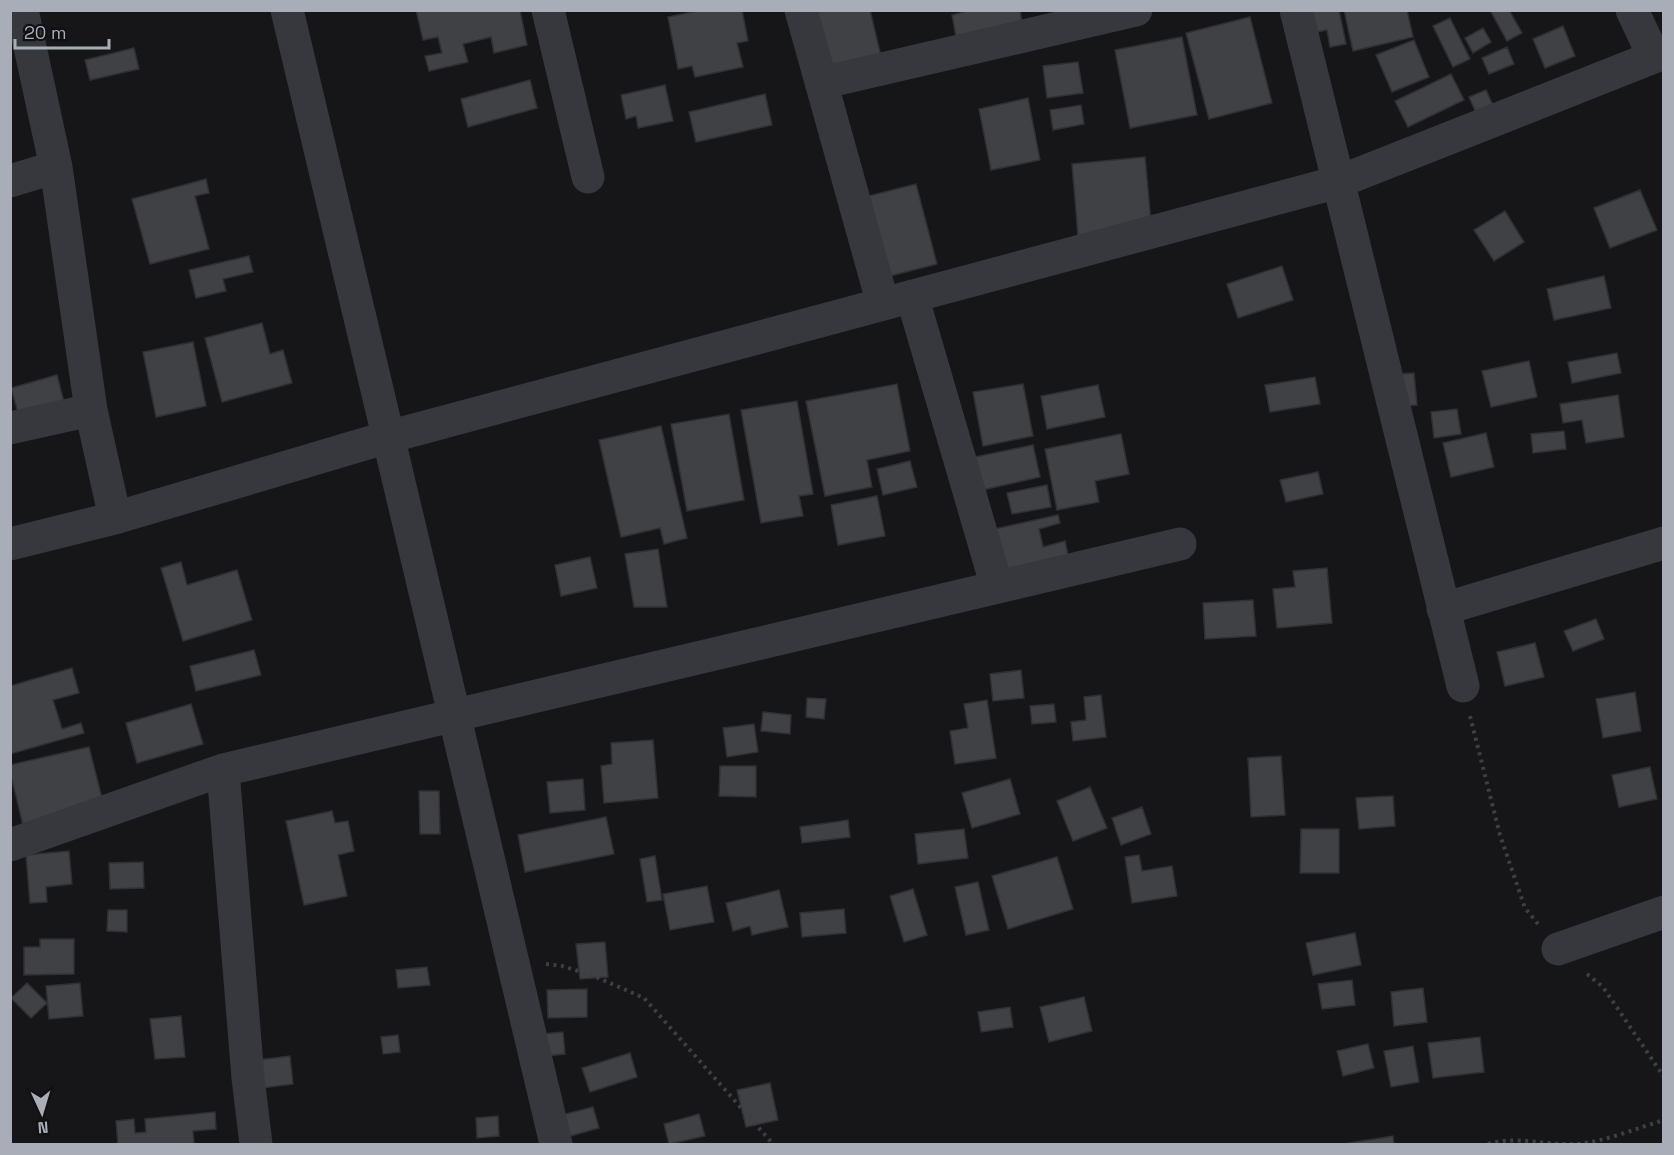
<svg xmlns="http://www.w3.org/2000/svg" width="1674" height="1155" font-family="'Space Grotesk',sans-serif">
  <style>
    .building { fill: #404145; stroke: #303034; stroke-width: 1.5 }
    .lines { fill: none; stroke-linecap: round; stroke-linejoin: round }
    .path { stroke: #3d3f44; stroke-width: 4; stroke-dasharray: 3 4.5; stroke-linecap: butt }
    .street { stroke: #37383d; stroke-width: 33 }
  </style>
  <rect width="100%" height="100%" fill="#161618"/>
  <path class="building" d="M416,10H520L527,45L494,53L491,37L463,44L468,62L429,71L425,56L442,53L438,37L423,40Z
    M701,10H742L748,41L737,43L743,67L695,77L692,66L678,69L668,17Z
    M801,10H870L884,69L818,84Z
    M964,10H1020L1024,35L958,47L952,15L964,12Z
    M1302,10H1339L1346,44L1330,47L1327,30L1307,34Z
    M1344,10H1407L1413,37L1353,51Z
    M1490,10H1509L1522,33L1507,41Z
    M1250,17L1272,103L1209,119L1186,33Z
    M1450,18L1470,59L1453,67L1433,26Z
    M1563,26L1575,56L1545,68L1533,39Z
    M1483,28L1491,42L1473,53L1465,38Z
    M1182,37L1197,115L1130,128L1115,50Z
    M1414,40L1429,77L1392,92L1376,55Z
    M1507,47L1514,64L1489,74L1482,58Z
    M134,48L139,69L90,80L85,60Z
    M1078,62L1083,93L1047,98L1043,66Z
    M1451,74L1464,100L1408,127L1395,101Z
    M530,80L537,108L468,127L461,99Z
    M665,85L673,121L638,128L636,116L626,119L621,95Z
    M1486,90L1497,114L1480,122L1469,97Z
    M765,94L772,125L696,142L689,112Z
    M1028,98L1040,160L991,170L979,109Z
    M1081,105L1084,124L1053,130L1050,110Z
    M1145,157L1151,222L1078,236L1072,164Z
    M206,179L209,193L195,196L209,249L150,264L132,199Z
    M916,184L937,264L874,280L853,200Z
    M1640,190L1657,230L1610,248L1594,208Z
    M1505,211L1524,242L1494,261L1474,230Z
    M249,256L253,272L223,279L226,291L196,298L189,270Z
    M1282,266L1293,300L1238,318L1227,284Z
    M1604,276L1611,308L1554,320L1547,289Z
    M262,323L270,354L283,350L292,383L222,402L205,338Z
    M193,342L206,406L156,417L143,352Z
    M1617,353L1621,373L1572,383L1568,362Z
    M1529,361L1537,397L1491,407L1482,371Z
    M1414,373L1417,405L1401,406L1397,374Z
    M57,375L64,402L18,413L11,388Z
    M1315,377L1320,404L1270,412L1265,385Z
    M897,384L910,451L867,460L872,487L825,496L806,401Z
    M1023,384L1033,436L983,446L973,392Z
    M1098,385L1105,417L1047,429L1041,396Z
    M1618,395L1624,437L1586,443L1582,420L1563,423L1560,404Z
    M797,401L813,494L799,496L803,516L761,523L741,410Z
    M1457,409L1461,434L1434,438L1431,412Z
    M729,414L744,500L687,511L671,424Z
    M661,426L687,538L664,544L660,528L621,537L599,440Z
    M1564,431L1566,449L1533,453L1531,434Z
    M1486,433L1494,467L1451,477L1443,443Z
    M1121,434L1129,474L1095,481L1099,502L1057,510L1045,449Z
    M1033,445L1040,477L982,490L975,457Z
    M910,461L917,487L883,495L877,469Z
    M1318,472L1323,494L1286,502L1280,480Z
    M1047,485L1051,507L1012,514L1007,493Z
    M877,496L885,536L838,545L831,505Z
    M1058,515L1060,523L1039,529L1043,547L1065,541L1071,568L1002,584L990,530Z
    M658,549L667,607H634L625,554Z
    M590,557L597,588L561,596L555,565Z
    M181,562L187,585L237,570L252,620L183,641L161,568Z
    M1327,568L1332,623L1277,628L1273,589L1295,587L1293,571Z
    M1253,600L1256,636L1205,639L1203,603Z
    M1596,619L1604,639L1573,651L1564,631Z
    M1535,643L1544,677L1505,686L1497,652Z
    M254,650L261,675L196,691L190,666Z
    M72,668L79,693L53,700L62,729L81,723L84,733L10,754V686Z
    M1021,670L1024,698L993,701L990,674Z
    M1635,692L1641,731L1603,738L1596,699Z
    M1101,695L1106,737L1073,741L1071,722L1086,720L1084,697Z
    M807,698L826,699L824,719L806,717Z
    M987,700L996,758L955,764L950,731L968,728L964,704Z
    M191,704L203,744L137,763L126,723Z
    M1054,704L1056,722L1032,724L1030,706Z
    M763,712L791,715L790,734L761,731Z
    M754,724L758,752L727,757L723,728Z
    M653,740L658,798L604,803L601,766L612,764L611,743Z
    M89,747L104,806L23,825L10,772V765Z
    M1281,756L1285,815L1251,817L1248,758Z
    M720,766H756V797L719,796Z
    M1650,767L1657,799L1619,807L1612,775Z
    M583,779L585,810L550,813L547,782Z
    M1010,779L1020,814L972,828L962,793Z
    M1090,787L1107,828L1073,841L1057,801Z
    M419,791H439L440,834H420Z
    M1393,796L1395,826L1359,829L1356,798Z
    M1142,807L1151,834L1121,845L1112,818Z
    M332,811L335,823L348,821L354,851L338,855L347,896L304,905L286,821Z
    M606,817L614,854L525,872L518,835Z
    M848,820L850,837L802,843L800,827Z
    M964,829L968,858L918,864L915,834Z
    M1301,829H1339V873H1300Z
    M69,851L72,884L46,887L47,902L30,903L26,855Z
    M1139,855L1142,871L1172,866L1177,896L1132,903L1125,857Z
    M655,856L662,900L647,902L640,859Z
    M1057,857L1073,909L1008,929L992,876Z
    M143,862L144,888L110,889L109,863Z
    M978,882L989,930L966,935L955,887Z
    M707,886L714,922L670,930L663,894Z
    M913,889L927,935L904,942L890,896Z
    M779,890L788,927L752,935L750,926L733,931L726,903Z
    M844,909L846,933L802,937L800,913Z
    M108,910H127V932L107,931Z
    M1355,933L1361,965L1313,975L1306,943Z
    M40,939H74V974L24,975V947H40Z
    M605,942L608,977L580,979L576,944Z
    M427,967L430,985L398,988L396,970Z
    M1352,980L1355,1005L1322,1009L1318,984Z
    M27,983L47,1003L31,1018L11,998Z
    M80,983L83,1016L49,1019L46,986Z
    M1423,988L1427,1022L1394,1026L1391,992Z
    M587,989V1017L548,1018L547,990Z
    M1084,997L1092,1031L1049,1042L1040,1007Z
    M1010,1007L1013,1027L981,1032L978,1012Z
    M181,1016L185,1057L155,1059L150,1019Z
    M563,1032L565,1054L545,1056L543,1034Z
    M398,1035L400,1052L383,1054L381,1037Z
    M1480,1037L1484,1072L1433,1078L1428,1043Z
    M1368,1044L1374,1068L1343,1076L1337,1051Z
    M1413,1046L1419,1082L1391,1087L1384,1051Z
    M630,1053L637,1077L590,1092L582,1068Z
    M290,1056L293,1084L262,1088L258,1060Z
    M770,1083L778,1120L746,1127L737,1090Z
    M593,1107L599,1128L563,1138L558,1116Z
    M215,1112L216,1129L193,1131L194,1144H118L116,1121L134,1119L135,1133L146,1132L145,1119Z
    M699,1114L705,1136L669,1144L664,1124Z
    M498,1116L499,1136L477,1138L476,1118Z
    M1393,1136L1394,1144H1350L1349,1143Z"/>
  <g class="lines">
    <path class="path" d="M1470,716L1500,835L1525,908L1538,924
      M546,964L562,966L594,976L644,998L773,1144
      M1587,974L1603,987L1664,1077
      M1488,1144C1519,1135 1546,1146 1577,1144C1603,1142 1638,1128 1664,1120"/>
    <path class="street" d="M22,10L56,167L91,410L115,518
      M287,10L556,1144
      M548,10L588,177
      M801,10L883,304
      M1296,10L1463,686
      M821,83L1136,10
      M10,181L56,167
      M912,296L997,587
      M10,428L91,410
      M10,544L115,518L388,437L1338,182L1654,57L1632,10
      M1443,609L1664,543
      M223,770L248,1078L256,1144
      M10,845L223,770L1180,544
      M1558,949L1664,912"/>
  </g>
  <rect width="1674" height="1155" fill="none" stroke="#a8adb8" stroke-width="24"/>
  <g transform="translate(42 1113) rotate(176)" stroke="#111113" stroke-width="4.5" paint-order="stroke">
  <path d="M0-4.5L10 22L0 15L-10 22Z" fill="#a8adb8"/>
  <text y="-9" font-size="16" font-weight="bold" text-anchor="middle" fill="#a8adb8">N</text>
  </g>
  <path d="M15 39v9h94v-9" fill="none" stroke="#a8adb8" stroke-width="3"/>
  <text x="24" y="39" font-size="18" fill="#a8adb8" stroke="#111113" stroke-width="4.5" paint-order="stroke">20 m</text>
</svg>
